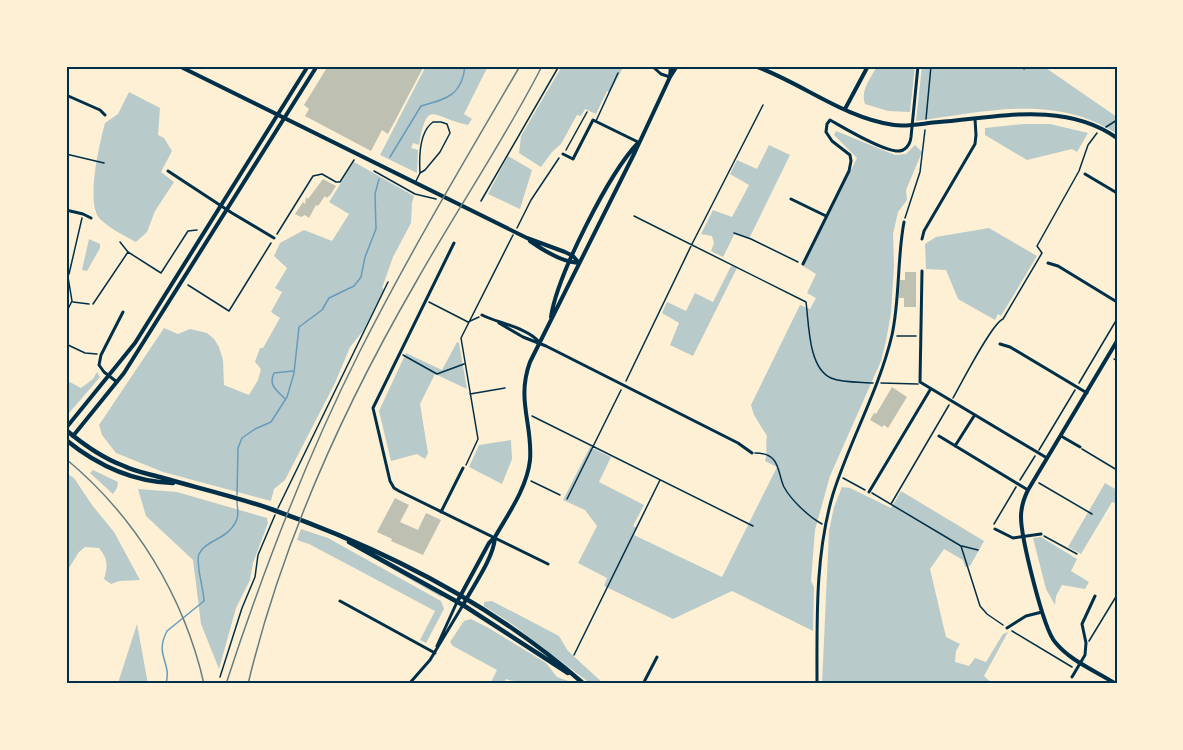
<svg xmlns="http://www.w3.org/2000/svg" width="1183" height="750" font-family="Manrope,sans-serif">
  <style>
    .green { fill: #b9caca }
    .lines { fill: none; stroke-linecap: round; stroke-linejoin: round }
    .stream { stroke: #669bbc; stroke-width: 1.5 }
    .building { fill: #bec0b2 }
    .path { stroke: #003049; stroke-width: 1.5 }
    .service { stroke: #003049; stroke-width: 1.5 }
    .minor { stroke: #003049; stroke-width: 3 }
    .tertiary { stroke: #003049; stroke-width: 4 }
    .secondary { stroke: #003049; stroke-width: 4 }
    .primary { stroke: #003049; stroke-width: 4.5 }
    .rail { stroke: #657d81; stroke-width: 1.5 }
    .neatline { fill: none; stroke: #003049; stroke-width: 2 }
  </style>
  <rect width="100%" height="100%" fill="#fdf0d5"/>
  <path class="green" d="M426,66H488L464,114L472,119L468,125C432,118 428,97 419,145L413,143L411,148L418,150L417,173L380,155Z
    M562,66H624L610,92L607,91L596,114L585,109L581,116L577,115L561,144L552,152L541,167L519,153L521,136Z
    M877,66H915L910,112L888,111L865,104C860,90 871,78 877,66Z
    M922,66H1033L1035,68L1037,66H1043L1117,117V134C1056,93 984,112 916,121Z
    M129,92L160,108L158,135L164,138L172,151L161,172L174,182L155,211L147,232L136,242C125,236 109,228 100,219C85,204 100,142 105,123L118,114Z
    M1024,124H1050L1088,133L1077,152L1072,149L1027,160L985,135V128Z
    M836,131L895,155L906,154L915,145L922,152L906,190L907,200L898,212L893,234L894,265L891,313L886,341L881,361L830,476L815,530L811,581L814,587L813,631L732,591L673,619L604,586L607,578L578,563L597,526L585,510L563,500L590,447L611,457L599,482L644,505L633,526L637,528L634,535L722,577L777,467L765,461C768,452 765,445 767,436L754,415L751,405L800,305L810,309L816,298L807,293L816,274L803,266L857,158L834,135Z
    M769,145L790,155L749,239L735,233L723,257L711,251L714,243L712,236L701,234L713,210L732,217L749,185L730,174L737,160L757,169Z
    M508,156L532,170L520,209L488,194Z
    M354,162L414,196L412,203L411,223L393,257L382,288L384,289L363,331L350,347L335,383L285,480L274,489L271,501L163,472L116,453L102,435L99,425L164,328L178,334L190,329L207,333L214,339L219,347L223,360L224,385L249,395L258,380L261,369L255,362L260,348H263L280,318L271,312L282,292L275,288L287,268L274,256L280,243L304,230L332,241L349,214L329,202Z
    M989,228L1037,256L1001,316L998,314L995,320L958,299L946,270L926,269L925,244L936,237Z
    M89,239L100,244V248L87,271L82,270Z
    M731,266L737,268L693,356L670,345L679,323L662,313L667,302L686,311L695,293L713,302Z
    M457,342L459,343L467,389L435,374L420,404L428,453L425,459L417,454L391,461L379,411L406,353L442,370Z
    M97,372L100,377L69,413H66V380L81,388L93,379Z
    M511,440L512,459L502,484L469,467L479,445Z
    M93,470L118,482L117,488L113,494L90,473Z
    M66,473L74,478L92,505L114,532L140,580L119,581L111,584L104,579C108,566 108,559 99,548L85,547L79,552L66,573Z
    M1105,483L1117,490V504L1112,502L1081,554L1068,547Z
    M842,487L850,488L891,508L901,491L984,541L970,566L965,567L963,560L944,549L930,569L946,637L960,644L956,651L955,662L969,666L975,658L986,662L1003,634L1008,632L984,676L993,684H822L829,531L834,507Z
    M138,489L177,492L267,518L268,523L253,563L250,580L236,608L219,669L201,624L193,560L146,516Z
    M301,529L328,538L441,601L444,609L426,643L420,640L435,611L345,563L309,544L297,540Z
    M1041,537L1077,559L1071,571L1089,582L1085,589L1062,585L1056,596L1055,605L1046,589L1033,538Z
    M340,539L344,541L443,595L441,597Z
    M492,601L559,636L568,651L604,684H591L512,624L484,606V602Z
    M471,619L487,627L546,663L557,677L577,684H526C520,680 513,682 506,679L503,684H490L497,670L453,646L450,642L464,621Z
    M137,624L148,684H118V683Z"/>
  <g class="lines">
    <path class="stream" d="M390,157L421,106C446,99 462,96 465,66
      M285,399C277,390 268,386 274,373L293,371
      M237,495L238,448L242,438L255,429L271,422L287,397L294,373L299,327L322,310L329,298L354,286L361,277L365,257L376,229L375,194L379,179
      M166,684C172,661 154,656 167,631L204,601C204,590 195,562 199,554C206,539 229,540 237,519C239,514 237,506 237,500"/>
  </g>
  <path class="building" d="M328,66L331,67L424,66L388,134L382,130L371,151L305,116L309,109L304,105Z
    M323,179L336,186L331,194L327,198L325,196L318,206L316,205L309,218L305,215L301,217L295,214L303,202L305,204L306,197L308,199Z
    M905,272H916V307H904V298H899L900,280H905Z
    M892,387L907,397L888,428L884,425L882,427L870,420L874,413L876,414Z
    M395,498L409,505L400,522L418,530L426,513L441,520L423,555L391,541L392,539L377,532Z"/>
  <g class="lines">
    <path class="path" d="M926,119L931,66
      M1106,127L1117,120
      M566,150L587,112
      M66,154L104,163
      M374,171L415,194L436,199
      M481,201L559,66
      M634,216L806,302C809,323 808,368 831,378C843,383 860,382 873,383
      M905,218L920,172L925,130
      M517,228L531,200L559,158
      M734,233L751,239L798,262
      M277,234L313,176L322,174L336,182H340L354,160
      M120,242L128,252L161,273L188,231L197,230
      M69,274L82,218
      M188,285L229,311L271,243
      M429,302L468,322L479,317
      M93,304L128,252
      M897,336H916
      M66,344L85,353L97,354
      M403,355L437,374L464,364
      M1114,359L1117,361
      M626,381L692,244L763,105
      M881,383L918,384
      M1079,383L1117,319
      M470,394L505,388
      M953,398C961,384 992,323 1003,319L1042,253L1037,246L1079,171L1088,145L1097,133
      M532,416L753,526
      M1082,449L1117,470
      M1039,450L1075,390
      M755,453C781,453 777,472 784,487C791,500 809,517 822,524
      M466,465L478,439L461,338L513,235
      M843,478L865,490
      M1020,480L1035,456
      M531,481L560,495
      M1039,483L1092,514
      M872,493L961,546L980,606L987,614L1003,625
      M567,499L621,390
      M891,504L949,405
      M278,508L388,282
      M994,524L1016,487
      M1044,536L1077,554
      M962,546L978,550
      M1012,631L1072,667
      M1089,641L1117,595
      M574,655L660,480
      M220,677L242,608L255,577L258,555L275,515"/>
    <path class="service" d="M596,121L618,73
      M415,183L420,173L425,170L440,152L450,133L447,124L441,122H433C419,132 419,157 420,173
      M73,302L89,304
      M66,313L72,301L68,277"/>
    <path class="minor" d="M652,66L661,74L670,77
      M1035,66L1037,67
      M1024,68L1025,66
      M66,95L100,110L105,115
      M563,154L573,159L593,120L638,142
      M168,171L232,213L274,238
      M1085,174L1117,193
      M791,199L826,216
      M66,210L83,214L91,218
      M922,239L924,231L975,144L976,135L975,119
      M454,243L373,408L390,481L394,488L399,491L548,564
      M1048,263L1058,266L1117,302
      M803,264L849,171L851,161L850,155L832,141L826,132L827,124L830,120C846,129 879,149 896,151C905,152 910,145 911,137L918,66
      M922,271L920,382L1047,458
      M482,315C498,323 528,328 539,342
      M499,323L523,337L546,346L738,443L752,453
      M1000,344L1010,347L1087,393
      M117,382L104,372L99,365L101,355L123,312
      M939,436L1028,490
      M1061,436L1080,447
      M955,446L974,416
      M869,492L930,390
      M441,512L463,468
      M995,529L1013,538L1041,534
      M340,601L435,653
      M1007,628L1026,616L1042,612
      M437,646L457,602
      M1072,677L1085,655L1086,643L1082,624L1095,596
      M409,684L430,660L463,605
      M643,684L657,657
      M817,684C817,620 815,555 833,494C850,440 879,390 892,335C900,298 897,259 904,222"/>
    <path class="tertiary" d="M179,66L527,238L565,252L573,256L579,263
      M670,77L671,66
      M530,241C544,251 562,262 579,263
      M551,317C557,276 609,173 638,143
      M457,602L489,543L495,537C508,514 527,488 530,460C533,425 516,400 530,362L635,152L670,77L677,66
      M463,605C473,586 493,559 495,538
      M1116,684C1096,671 1070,661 1055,642C1043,628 1021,537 1021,517C1021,508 1024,498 1028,490L1117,341"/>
    <path class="secondary" d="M755,66C802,83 844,118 894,125C909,127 924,123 939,122C998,117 1065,101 1117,138
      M845,109L868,66
      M66,428L135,343L308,66
      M73,436L124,373L317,66"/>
    <path class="primary" d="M66,430C84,445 102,458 124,466C136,472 150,474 163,478C198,488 233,496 268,508C383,548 492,603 584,684
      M66,440C97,465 132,482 173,483
      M349,542L463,605L568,673"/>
    <path class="rail" d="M66,459C135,516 184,596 204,684
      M226,684C263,571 306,458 360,351C409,254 465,160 520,66
      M248,684C282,542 343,408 416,282C457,209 504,141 542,66"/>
  </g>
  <rect width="1183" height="750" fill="none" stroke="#fdf0d5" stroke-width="135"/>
  <rect x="68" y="68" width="1048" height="614" class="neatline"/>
</svg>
